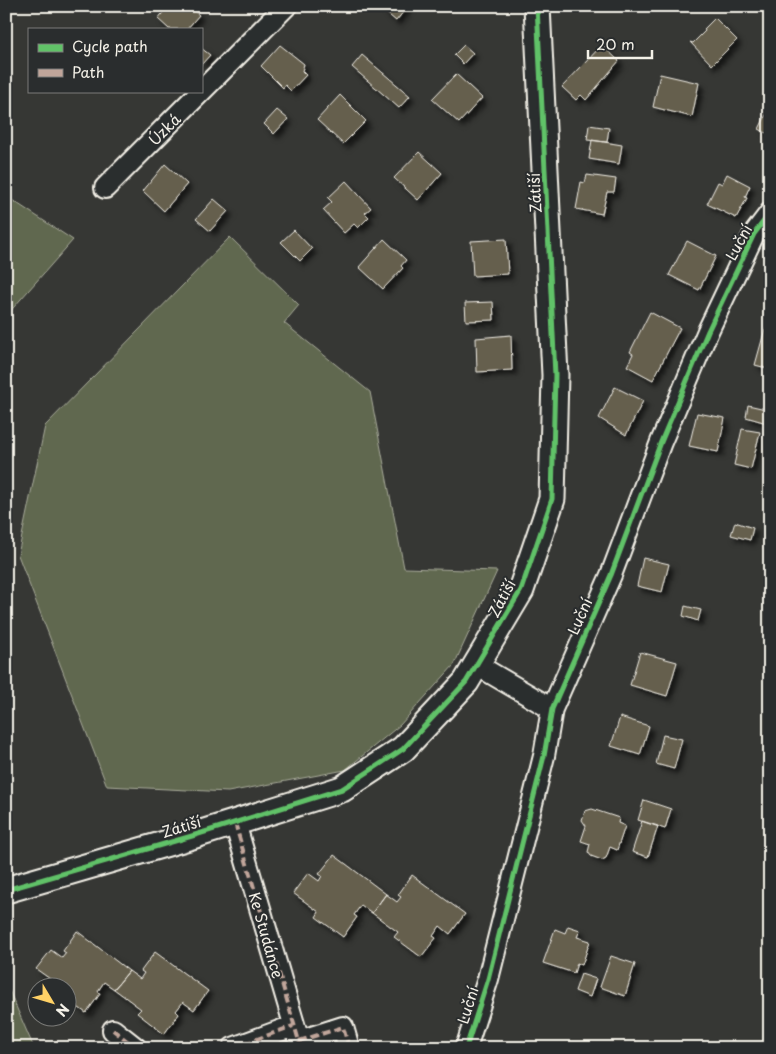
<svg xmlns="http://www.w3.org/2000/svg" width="776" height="1054" font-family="'Playpen Sans',sans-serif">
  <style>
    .green { fill: #60684f; stroke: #aaac9c }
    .building { fill: #655e4e; stroke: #f4f1e8; filter: url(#shadow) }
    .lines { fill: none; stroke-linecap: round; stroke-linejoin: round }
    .minor-casing { stroke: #f4f1e8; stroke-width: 24 }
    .tertiary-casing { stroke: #f4f1e8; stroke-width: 29 }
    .minor { stroke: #2a2d2e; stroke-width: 20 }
    .tertiary { stroke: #2a2d2e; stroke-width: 25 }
    .quiet { stroke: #c0a59a; stroke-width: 4; stroke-dasharray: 8 4; stroke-linecap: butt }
    .cycleway-casing { stroke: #2a2d2e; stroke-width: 8 }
    .cycleway { stroke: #61c268; stroke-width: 5 }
    .labels { text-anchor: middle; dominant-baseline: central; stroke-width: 4; stroke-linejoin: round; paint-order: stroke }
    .street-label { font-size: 15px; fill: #f4f1e8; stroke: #2a2d2e }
  </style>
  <defs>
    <filter id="shadow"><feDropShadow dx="4.5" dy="4.5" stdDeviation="2.5" flood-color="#0009"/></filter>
  </defs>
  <rect width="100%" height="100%" fill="#363734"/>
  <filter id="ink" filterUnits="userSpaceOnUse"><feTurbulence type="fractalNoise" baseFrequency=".02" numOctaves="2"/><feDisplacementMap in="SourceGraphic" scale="10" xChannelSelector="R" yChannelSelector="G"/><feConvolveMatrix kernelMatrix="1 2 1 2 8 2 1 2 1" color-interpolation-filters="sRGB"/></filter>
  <g filter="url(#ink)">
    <path class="green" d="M6,196L73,240L6,316Z
      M230,237L299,305L284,323L370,392L404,568L497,571L454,665L400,725L345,770L228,792L107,786L18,555L45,426Z
      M6,985L8,988L34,1048H6Z"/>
    <path class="building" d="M168,6H189L199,15L187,29H169L158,19Z
      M386,6H408L396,21L383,10Z
      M715,18L737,40L712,65L690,42L693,43L705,31L704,29Z
      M280,45L304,64L302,71L306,75L291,91L285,85L283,88L261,66Z
      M464,45L473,53L463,64L454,55Z
      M602,45L619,61L586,100L581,95L576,100L562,87Z
      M201,48L210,55L201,65Z
      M362,55L410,96L399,108L352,67Z
      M456,74L482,98L459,123L432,99Z
      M660,74L699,83L692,117L653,107Z
      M340,95L366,121L343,144L317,120Z
      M770,107V135L759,129Z
      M277,110L288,119L274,134L264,124Z
      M589,125L609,128L607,142L587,140Z
      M592,140L622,145L619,164L589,159Z
      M419,152L442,173L418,200L394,178Z
      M165,164L187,184L164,211L143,191Z
      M727,174L750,186L745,197L747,198L736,218L707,204L718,182L722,184Z
      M587,175L616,179L614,192H607L602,214L576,209L581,182L585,183Z
      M346,181L371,208L365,213L369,217L358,228L354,224L344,233L323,210L332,202L328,198Z
      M214,199L228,211L210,231L196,219Z
      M294,230L312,249L300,261L281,242Z
      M384,239L406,260L401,266L403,268L383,289L359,267Z
      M506,239L508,274L473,276L471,241Z
      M687,241L716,256L699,290L669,275Z
      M493,302L494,320L466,321L465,303Z
      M650,312L680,328L653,380L627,366L633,354L630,352Z
      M765,329L770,330V369L755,365Z
      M511,335L512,370L477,372L476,338Z
      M615,387L643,401L626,435L599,418Z
      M748,405L770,410V424L746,417Z
      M697,413L725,418L718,452L689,446Z
      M742,429L760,432L751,469L734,465Z
      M735,522L753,528L750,540L731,535Z
      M643,558L669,564L662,592L637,586Z
      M685,606L701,610L698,621L683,616Z
      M640,652L677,662L667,696L630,685Z
      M620,717L649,726L640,755L611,746Z
      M663,735L682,739L674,769L656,764Z
      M644,800L671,809L665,829L638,820Z
      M592,809L619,818L618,823L625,826L617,850L610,847L606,858L602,860L591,856L588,852L590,844L581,841L586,826L582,820L585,811Z
      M642,821L658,826L648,857L632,852Z
      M334,855L386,894L372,913L361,905L354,915L357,917L343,937L316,917L319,912L293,893L308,873L319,881L322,876L319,874Z
      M412,875L465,914L450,934L440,926L433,936L436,938L421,957L394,937L398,932L372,913L386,894L397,902L401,897L398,895Z
      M568,926L580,930L577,937L590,941L582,965L577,963L574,973L543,963L555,929L565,933Z
      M77,931L129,971L114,989L104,982L98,991L100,994L86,1013L68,1000V986H60L36,969L51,950L62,958L66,953L63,951Z
      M155,952L208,991L194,1010L183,1002L176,1011L179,1014L164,1034L137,1013L141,1009L114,989L129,971L140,979L144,973L141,971Z
      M611,956L635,964L625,996L600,987Z
      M581,974L596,979L590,997L575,991Z
      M519,1043L535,1048H517Z"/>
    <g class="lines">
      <defs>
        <path id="minor" d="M105,188L286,6
          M477,665L552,709
          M235,823L301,1048
          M113,1030L136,1048
          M299,1041L343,1027L349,1048
          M233,1048L293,1026
          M466,1048L488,979L544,756L552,709L611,575L661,442L708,331L754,234L770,213"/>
        <path id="tertiary" d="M6,890L192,836L342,789L403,749L466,682L521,590L552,499L555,375L537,6"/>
      </defs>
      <use href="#minor" class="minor-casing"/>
      <use href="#tertiary" class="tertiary-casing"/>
      <use href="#minor" class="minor"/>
      <use href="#tertiary" class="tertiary"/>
      <path class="quiet" d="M235,823L301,1048
        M113,1030L136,1048
        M299,1041L343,1027L349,1048
        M233,1048L293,1026"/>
      <defs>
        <path id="cycleway" d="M6,890L192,836L342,789L403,749L466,682L521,590L552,499L555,375L537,6
          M466,1048L488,979L544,756L552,709L611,575L661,442L708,331L754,234L770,213"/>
      </defs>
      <use href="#cycleway" class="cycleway-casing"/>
      <use href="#cycleway" class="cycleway"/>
    </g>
  </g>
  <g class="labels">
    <g class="street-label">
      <text transform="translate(164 129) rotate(-45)">Úzká</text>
      <text transform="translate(534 193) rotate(-93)">Zátiší</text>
      <text transform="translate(738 242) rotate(-62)">Luční</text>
      <text transform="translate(501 598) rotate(-62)">Zátiší</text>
      <text transform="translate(579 616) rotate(-66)">Luční</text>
      <text transform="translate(181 826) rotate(-17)">Zátiší</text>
      <text transform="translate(267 935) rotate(74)">Ke Studánce</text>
      <text transform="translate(467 1005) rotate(-73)">Luční</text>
    </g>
  </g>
  <rect width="776" height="1054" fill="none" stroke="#2a2d2e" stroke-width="25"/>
  <rect x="12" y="12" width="751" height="1029" fill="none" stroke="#f4f1e8" stroke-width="2" filter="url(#ink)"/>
  <rect x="28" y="28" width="175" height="65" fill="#2a2d2e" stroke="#7b7b78"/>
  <rect x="38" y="44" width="25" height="8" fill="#61c268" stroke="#7b7b78"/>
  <text x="72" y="52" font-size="15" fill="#f4f1e8">Cycle path</text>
  <rect x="38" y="69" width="25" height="8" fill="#c0a59a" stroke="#7b7b78"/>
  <text x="72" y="78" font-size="15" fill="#f4f1e8">Path</text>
  <g transform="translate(52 1002) rotate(128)"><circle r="24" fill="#2a2d2e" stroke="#7b7b78"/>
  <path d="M0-4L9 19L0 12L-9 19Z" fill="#ffd166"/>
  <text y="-8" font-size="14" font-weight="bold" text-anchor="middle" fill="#f4f1e8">N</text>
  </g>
  <path d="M588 50v8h64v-8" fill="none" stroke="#f4f1e8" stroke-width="2.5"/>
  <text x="596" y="50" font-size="15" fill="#f4f1e8" stroke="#2a2d2e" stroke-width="4" paint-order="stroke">20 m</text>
</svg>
